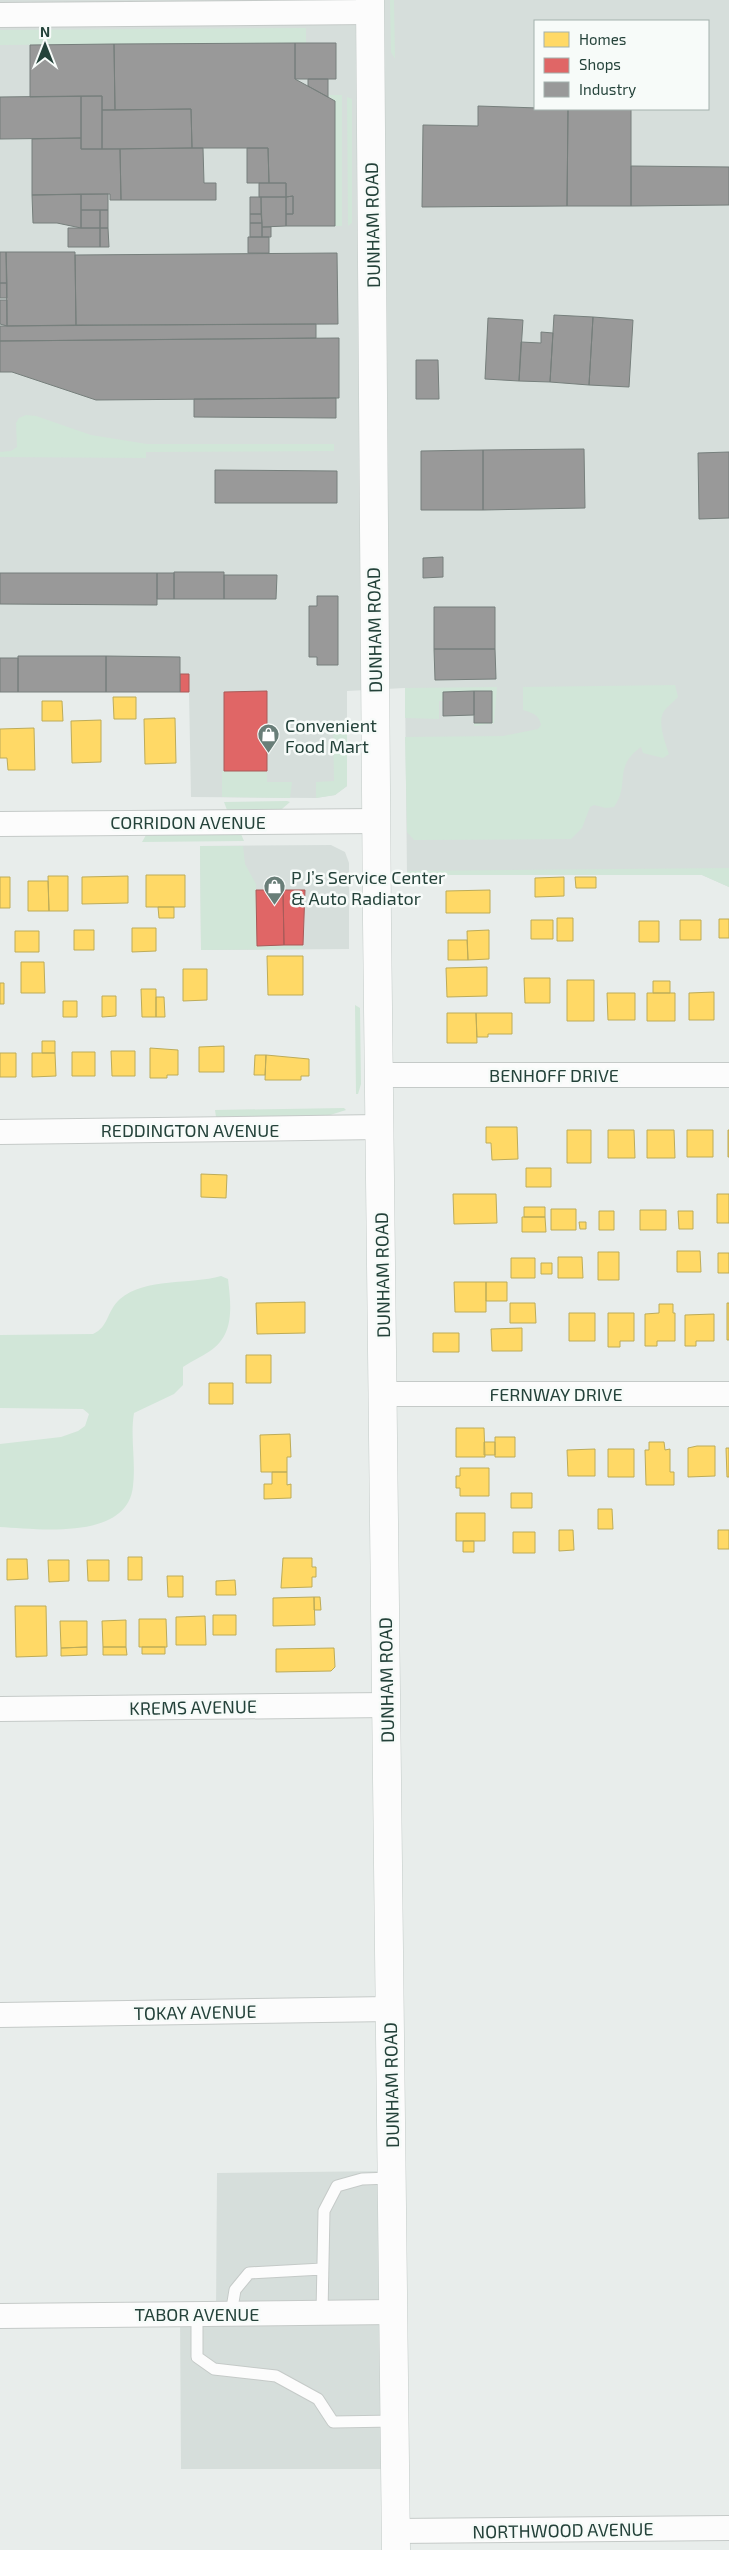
<svg xmlns="http://www.w3.org/2000/svg" width="729" height="2550" font-family="'Exo 2',sans-serif">
  <style>
    .built { fill: #d6dedb; fill-rule: evenodd }
    .green { fill: #d1e6d8 }
    .homes { fill: #ffd966; stroke: #bdac59 }
    .shops { fill: #e06666; stroke: #a85b59 }
    .industry { fill: #999; stroke: #767f7c }
    .lines { fill: none; stroke-linecap: round; stroke-linejoin: round }
    .lane-casing { stroke: #c5cac8; stroke-width: 13 }
    .street-casing { stroke: #c5cac8; stroke-width: 26 }
    .secondary-casing { stroke: #c3cbc8; stroke-width: 29 }
    .lane { stroke: #fcfcfc; stroke-width: 11 }
    .street { stroke: #fcfcfc; stroke-width: 24 }
    .secondary { stroke: #fcfcfc; stroke-width: 28 }
    .labels { text-anchor: middle; dominant-baseline: central; stroke-width: 5; stroke-linejoin: round; paint-order: stroke }
    .street-label { font-size: 18px; fill: #24423a; stroke: #f7fbf9 }
    .poi-label { font-size: 18px; fill: #24423a; stroke: #f7fbf9; text-anchor: start }
  </style>
  <rect width="100%" height="100%" fill="#e8edeb"/>
  <path class="built" d="M0,0H729V887L702,875H407L405,688L347,691V786L335,795L316,798L191,797L189,692H0ZM535,21H708V109H535Z
    M331,845L345,852L349,863V949L201,950L200,846Z
    M392,2171L396,2469H181L180,2313H216L217,2173Z"/>
  <path class="green" d="M390,0H394L395,59L391,52Z
    M306,28V43L0,45V30Z
    M328,95H342V226H335V101Z
    M347,97L352,99V223L348,226Z
    M26,415L36,416L91,435L147,444H334V451L146,452V458L0,457V452L11,451L17,447L16,423L19,418Z
    M675,685L678,697C674,701 668,706 664,711C657,722 665,742 669,754L663,758L643,753L641,747C612,768 631,783 614,807L606,808L594,805L590,807L582,828L571,839L414,840L407,832L405,737L503,736L538,729L541,725C539,714 532,713 523,710V687Z
    M497,687L494,723L474,726V723H492L491,691L443,692V701H439V719L405,718V688Z
    M333,727H347V786L335,795L316,798V782L334,781Z
    M222,771H267V782H292L290,798L222,797Z
    M224,802L287,801L290,802L282,809L227,810Z
    M241,834L244,841L142,842L146,835Z
    M200,846H243L245,864L256,884L257,946L303,945L302,949L201,950Z
    M729,868V887L702,875H407V871Z
    M355,1005L360,1008L361,1084L358,1094H356Z
    M344,1108L346,1110L327,1116L216,1117L215,1110Z
    M221,1276L228,1279C231,1305 235,1335 210,1351C201,1357 192,1361 183,1367V1385L174,1394L134,1413C130,1436 136,1462 133,1486C128,1541 38,1529 0,1527V1444L61,1437L78,1431L85,1426L89,1414L83,1409L0,1408V1335L93,1334C109,1327 107,1310 120,1299C146,1277 190,1285 221,1276Z"/>
  <path class="homes" d="M113,697H136V719H114Z
    M42,701H62L63,721H42Z
    M175,718L176,763L145,764L144,719Z
    M101,720V762L72,763L71,721Z
    M34,728L35,770H8L7,758H0V729Z
    M146,875H185V907H146Z
    M48,876H68V911H49Z
    M128,876V903L82,904V877Z
    M0,877H10V908H0Z
    M564,877V896L535,897V878Z
    M575,877H596V888H576Z
    M28,881H48L49,911H28Z
    M490,890V913H446V891Z
    M158,907H174V918H159Z
    M557,918H573V941H557Z
    M719,919H729V938H719Z
    M531,920H553V939H531Z
    M680,920H701V940H680Z
    M639,921H659V942H639Z
    M132,928H156V951L132,952Z
    M74,930H94V950H74Z
    M489,930V959L468,960L467,931Z
    M15,931H39V952H15Z
    M448,940H467L468,960H448Z
    M267,956H303V995H268Z
    M21,962H44L45,993H21Z
    M487,967V996L447,997L446,968Z
    M183,969H207V1000L183,1001Z
    M524,978H550V1003H525Z
    M567,980H594V1021H567Z
    M653,981H670V993H653Z
    M0,983H4V1004H0Z
    M141,989H156V1017H142Z
    M714,992V1020H689V993Z
    M607,993H635V1020H608Z
    M647,993H675V1021H647Z
    M102,996H116V1016L102,1017Z
    M156,997H164L165,1017H156Z
    M63,1001H77V1017H63Z
    M447,1013H476L477,1043H447Z
    M476,1013H512V1034H488V1037H477Z
    M42,1041H55V1053H42Z
    M224,1046V1072H199V1047Z
    M150,1048L178,1050V1075H167V1078H150Z
    M111,1051H135V1076H112Z
    M72,1052H95V1076H72Z
    M0,1053H16V1077H0Z
    M32,1053H55L56,1076L32,1077Z
    M255,1055H266L265,1075H254Z
    M266,1055L309,1059V1076H301V1080H265Z
    M486,1127H517L518,1159L492,1160L491,1143H486Z
    M567,1130H591V1163H567Z
    M608,1130H634L635,1158H608Z
    M647,1130H674L675,1158H647Z
    M687,1130H713V1157H687Z
    M728,1130H729V1157H728Z
    M526,1168H551V1187H526Z
    M201,1174L227,1175L226,1198L201,1197Z
    M453,1194H496L497,1223L454,1224Z
    M717,1194H729V1223H717Z
    M524,1207H545V1217H524Z
    M551,1209H576V1230H551Z
    M640,1210H666V1230H640Z
    M599,1211H614V1230H599Z
    M678,1211H693V1229H679Z
    M522,1217H545L546,1232H522Z
    M579,1222H586V1229H580Z
    M677,1251H700L701,1272H677Z
    M598,1252H619V1280H598Z
    M718,1253H729V1273H718Z
    M558,1257H582L583,1278H558Z
    M511,1258H535V1278H511Z
    M541,1263H552V1274H541Z
    M454,1282H486V1312H455Z
    M486,1282H507V1301H486Z
    M305,1302V1333L257,1334L256,1303Z
    M510,1303H535L536,1323H510Z
    M727,1303H729V1340H727Z
    M659,1304H673V1313H675V1341H657V1346H645V1314L659,1313Z
    M569,1313H595V1341H569Z
    M608,1313H634V1341H620V1347H608Z
    M714,1314V1341H696V1346H685V1315Z
    M522,1328V1351H492L491,1329Z
    M433,1333H459V1352H433Z
    M246,1355H271V1383H246Z
    M209,1383H233V1404H209Z
    M456,1428H484L485,1457H456Z
    M290,1434L291,1457H287V1472H261L260,1435Z
    M495,1437H515V1457H495Z
    M484,1442H495V1455H484Z
    M649,1442H664L665,1450L670,1449V1472H674V1485H646L645,1450H649Z
    M697,1446H715V1476L688,1477V1448Z
    M726,1448H729V1477H727Z
    M595,1449V1476H568L567,1450Z
    M608,1449H634V1477H608Z
    M460,1468H489V1496H460V1488H456V1476H460Z
    M272,1472H287V1485L291,1484V1498L264,1499V1484H272Z
    M511,1493H532V1508H511Z
    M598,1509H612L613,1529H598Z
    M456,1513H485V1541H456Z
    M559,1530H573L574,1550L559,1551Z
    M718,1530H729V1549H718Z
    M513,1532H535V1553H513Z
    M463,1541H474V1552H463Z
    M128,1557H142V1580H128Z
    M283,1558H312V1567H316V1577H312V1587L281,1588Z
    M7,1559H27L28,1579L7,1580Z
    M48,1560H69V1581L49,1582Z
    M87,1560H109V1581H88Z
    M167,1576H183V1597H168Z
    M235,1580L236,1595H216V1581Z
    M314,1597H320L321,1610H314Z
    M314,1597L315,1625L273,1626V1598Z
    M15,1606H46L47,1656L16,1657Z
    M213,1615H236V1635H213Z
    M205,1616L206,1645H176V1617Z
    M139,1619H166L167,1647H139Z
    M126,1620V1647H103L102,1621Z
    M60,1621H87V1647L61,1648Z
    M87,1647V1655L61,1656V1648Z
    M103,1647H126L127,1655H103Z
    M142,1647H165V1654H142Z
    M334,1648L335,1667L331,1671L276,1672V1649Z"/>
  <path class="shops" d="M180,674H189V692H180Z
    M267,691V771H224V692Z
    M256,890H283L284,945L257,946Z
    M283,890H305L303,945H284Z"/>
  <path class="industry" d="M295,43H336V79H295Z
    M295,43V79L335,101V226H286V214H293V196L286,197V183H269L268,148H192L191,109L115,110L114,44Z
    M114,44L115,110H102V96L30,97V45Z
    M308,79H328V97L308,86Z
    M81,96H102V149H81Z
    M81,96V138L0,139V97Z
    M478,106L568,109L567,206L422,207L423,125L478,126Z
    M191,109L192,148L102,149V110Z
    M568,109H631V206H567Z
    M81,138V149H120L121,200H110V194L32,195V139Z
    M192,148H203L204,183H216V200H121L120,149Z
    M247,148H268L269,183H247Z
    M631,166L729,167V205L631,206Z
    M259,183H286V197H259Z
    M81,194V228L57,223H33L32,195Z
    M81,194H108V210H81Z
    M293,196V214H286V197Z
    M250,197H261V214H250Z
    M261,197H286V226L262,227Z
    M81,210H100V228H81Z
    M100,210H108V228H100Z
    M250,214H261L262,223H250Z
    M250,223H262V237H250Z
    M262,227H271V237H262Z
    M68,228H100V247H68Z
    M100,228H108L109,247H100Z
    M248,237H269V253H248Z
    M0,252H6L7,283H0Z
    M6,252H75L76,325L7,326Z
    M337,253L338,324L76,325L75,255Z
    M0,283H7V298H0Z
    M0,300H7V326L0,324Z
    M554,315L593,317L589,385L550,382Z
    M593,317L633,320L629,387L589,385Z
    M488,318L523,320L519,381L485,379Z
    M316,324V338L0,341V326Z
    M541,332L553,333L550,382L519,381L521,342L541,343Z
    M339,338V398L96,400L12,372H0V341Z
    M416,360H438L439,399H416Z
    M336,398V418L194,417V399Z
    M584,449L585,508L483,510V450Z
    M483,450V510H421V451Z
    M729,452V518L699,519L698,453Z
    M215,470L337,471V503H215Z
    M443,557V577L423,578V558Z
    M174,572H224V599H174Z
    M0,573H157V605L0,604Z
    M157,573H174V599H157Z
    M224,575H277L276,599H224Z
    M317,596H338V665H317V657H309V606H317Z
    M434,607H495V649H434Z
    M434,649H495L496,679L435,680Z
    M18,656H106V692H18Z
    M106,656L180,657V692H106Z
    M0,658H18V692H0Z
    M474,691H492V723H474Z
    M474,691V715L443,716V692Z"/>
  <g class="lines">
    <defs>
      <path id="lane" d="M322,2313L324,2211L337,2186L362,2179L392,2178
        M197,2314V2357L214,2369L276,2376L318,2399L333,2422L395,2421
        M231,2314L235,2290L249,2273L322,2269"/>
      <path id="street" d="M0,15L370,12
        M0,824L377,821
        M380,1075H729
        M0,1132L380,1127
        M383,1394H729
        M0,1709L387,1705
        M0,2015L390,2009
        M0,2316L393,2312
        M396,2531L729,2528"/>
      <path id="secondary" d="M370,0L377,922L396,2550"/>
    </defs>
    <use href="#lane" class="lane-casing"/>
    <use href="#street" class="street-casing"/>
    <use href="#secondary" class="secondary-casing"/>
    <use href="#lane" class="lane"/>
    <use href="#street" class="street"/>
    <use href="#secondary" class="secondary"/>
  </g>
  <defs>
    <symbol id="shop-pin" viewBox="-11 -11 22 30"><path d="M0 17L-7.5 6A9.5 9.5 0 1 1 7.5 6Z" fill="#697e78" stroke="#f7fbf9"/><path d="M-5-2.5h2.3a2.7 3.5 0 0 1 5.4 0H5L5.5 6h-11ZM-1.5-2.5h3a1.5 2.3 0 0 0-3 0Z" fill="#fff"/></symbol>
  </defs>
  <g fill-rule="evenodd">
    <use href="#shop-pin" x="256" y="722" width="25" height="34"/>
    <use href="#shop-pin" x="262" y="874" width="25" height="34"/>
  </g>
  <g class="labels">
    <g class="street-label">
      <text transform="translate(372 225) rotate(-91)">DUNHAM ROAD</text>
      <text transform="translate(374 630) rotate(-91)">DUNHAM ROAD</text>
      <text x="188" y="822">CORRIDON AVENUE</text>
      <text x="554" y="1075">BENHOFF DRIVE</text>
      <text x="190" y="1130">REDDINGTON AVENUE</text>
      <text transform="translate(382 1275) rotate(-91)">DUNHAM ROAD</text>
      <text x="556" y="1394">FERNWAY DRIVE</text>
      <text transform="translate(386 1680) rotate(-91)">DUNHAM ROAD</text>
      <text transform="translate(193 1707) rotate(-1)">KREMS AVENUE</text>
      <text transform="translate(195 2012) rotate(-1)">TOKAY AVENUE</text>
      <text transform="translate(391 2085) rotate(-91)">DUNHAM ROAD</text>
      <text x="197" y="2314">TABOR AVENUE</text>
      <text transform="translate(563 2530) rotate(-1)">NORTHWOOD AVENUE</text>
    </g>
    <g class="poi-label">
      <text x="285" y="725">Convenient<tspan x="285" dy="21">Food Mart</tspan></text>
      <text x="291" y="877">P J’s Service Center<tspan x="291" dy="21">&amp; Auto Radiator</tspan></text>
    </g>
  </g>
  <rect x="534" y="20" width="175" height="90" fill="#f7fbf9" stroke="#a3b1ad"/>
  <rect x="544" y="32" width="25" height="15" fill="#ffd966" stroke="#a3b1ad"/>
  <text x="579" y="45" font-size="15" fill="#24423a">Homes</text>
  <rect x="544" y="58" width="25" height="15" fill="#e06666" stroke="#a3b1ad"/>
  <text x="579" y="70" font-size="15" fill="#24423a">Shops</text>
  <rect x="544" y="82" width="25" height="15" fill="#999999" stroke="#a3b1ad"/>
  <text x="579" y="95" font-size="15" fill="#24423a">Industry</text>
  <g transform="translate(45 45)" stroke="#f7fbf9" stroke-width="4" paint-order="stroke">
  <path d="M0-4L9 19L0 12L-9 19Z" fill="#24423a"/>
  <text y="-8" font-size="14" font-weight="bold" text-anchor="middle" fill="#24423a">N</text>
  </g>
</svg>
